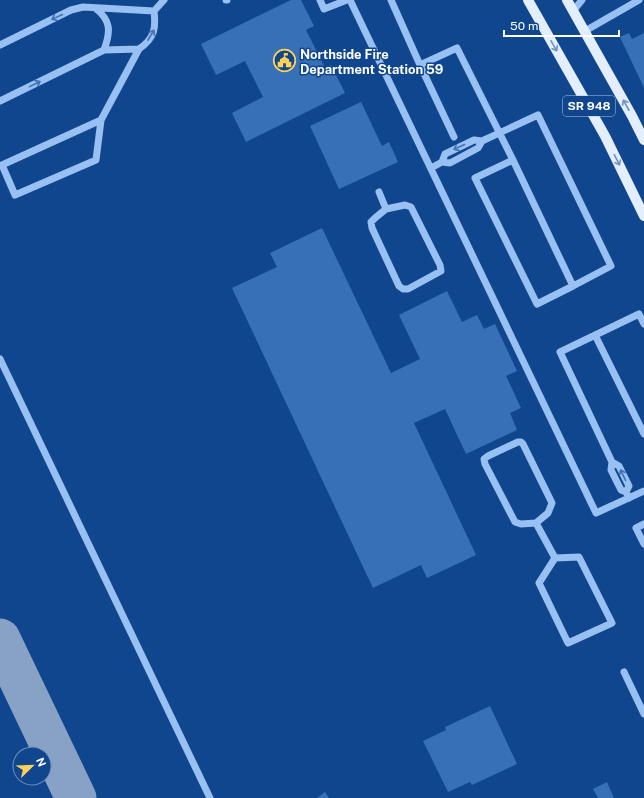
<svg xmlns="http://www.w3.org/2000/svg" width="644" height="798" font-family="'Public Sans',sans-serif">
  <style>
    .lines { fill: none; stroke-linecap: round; stroke-linejoin: round }
    .taxiway { stroke: #88a2c6; stroke-width: 41 }
    .building { fill: #3870b7 }
    .minor { stroke: #98c0f2; stroke-width: 7 }
    .major { stroke: #e3eeff; stroke-width: 10 }
    .oneway { stroke: #4071b0 }
    .oneway2 { stroke: #6f92c0 }
    .labels { text-anchor: middle; dominant-baseline: central; stroke-width: 3; stroke-linejoin: round; paint-order: stroke }
    .shield { fill: #10468d; stroke: #b7c8dd; stroke-width: 1 }
    .shield-label { font-size: 12px; font-weight: bold; fill: #fff }
    .poi-label { font-size: 13px; font-weight: bold; fill: #fff; stroke: #10468d; text-anchor: start }
  </style>
  <rect width="100%" height="100%" fill="#10468d"/>
  <g class="lines">
    <path class="taxiway" d="M0,639L76,798"/>
  </g>
  <path class="building" d="M291,0H301L314,26L306,30L325,68L331,65L345,93L246,142L232,113L263,97L245,61L216,75L201,44Z
    M629,33L632,39L644,33V88L620,37Z
    M361,102L382,146L389,142L398,162L339,189L310,126Z
    M322,228L391,373L420,359L399,315L447,291L462,322L477,315L484,329L495,324L517,371L506,376L521,408L510,413L517,430L466,454L445,409L414,423L476,555L427,578L421,565L373,588L232,288L277,267L270,253Z
    M490,706L517,764L472,785L470,782L448,792L423,741L446,730L445,727Z
    M607,782L614,798H598L593,789Z
    M325,792L329,798H317Z"/>
  <g class="lines">
    <path class="minor" d="M226,0H227
      M320,0L324,9L347,0
      M350,0L596,513L644,491
      M391,0L420,65L457,48L513,160L475,178L537,304L573,286L513,160
      M95,8C111,20 111,31 104,50
      M154,11L164,0
      M573,11L582,0
      M585,31L639,0
      M0,45L71,10L83,7L154,11
      M420,65L454,137
      M0,101L104,50L139,49C155,38 156,28 154,11
      M101,120L96,160L15,195L2,165L101,120L139,49
      M442,162L445,154L474,140L482,141
      M431,168L442,162L450,163L478,148L482,141L538,115L611,266L573,286
      M379,192L386,209L375,218L371,222L372,228L399,286L403,289H408L441,271L440,265L411,207L405,205L386,209
      M595,335L644,434
      M0,359L210,798
      M612,462L611,470L621,490L626,492
      M629,498L626,492L629,486L619,466L612,462L560,352L639,314L644,324
      M536,523L521,524L515,522L485,464L484,459L488,456L518,442H521L523,444L552,503L548,513L536,523L555,558L579,557L612,623L568,643L539,583L555,558
      M644,524L636,528L644,544
      M624,672L644,714"/>
    <path class="major" d="M528,0L605,136L644,216
      M567,0L632,116L644,140"/>
  </g>
  <defs><path id="oneway-shaft" d="M-6 0H5M1.5-3L5.5 0L1.5 3" fill="none" stroke-width="1.6" stroke-linecap="round" stroke-linejoin="round"/></defs>
  <g class="oneway">
    <use href="#oneway-shaft" transform="translate(57 17) rotate(155)"/>
    <use href="#oneway-shaft" transform="translate(151 35) rotate(-59)"/>
    <use href="#oneway-shaft" transform="translate(35 84) rotate(-26)"/>
    <use href="#oneway-shaft" transform="translate(459 147) rotate(155)"/>
    <use href="#oneway-shaft" transform="translate(623 475) rotate(-116)"/>
  </g>
  <g class="oneway2">
    <use href="#oneway-shaft" transform="translate(554 46) rotate(60)"/>
    <use href="#oneway-shaft" transform="translate(626 105) rotate(-119)"/>
    <use href="#oneway-shaft" transform="translate(617 160) rotate(63)"/>
  </g>
  <defs>
    <symbol id="civic-ring" viewBox="-11 -11 22 22"><circle r="9.5" fill="#10468d" stroke="#ffd159" stroke-width="1.5"/><path d="M-.6-6.5H3V-4.5H.6V-3L4-1V1h2V6H-6V1h2V-1L-.6-3ZM-1.2 2.5V6h2.4V2.5Z" fill="#ffd159"/></symbol>
  </defs>
  <g fill-rule="evenodd">
    <use href="#civic-ring" x="272" y="48" width="25" height="25"/>
  </g>
  <g class="labels">
    <rect class="shield" x="563" y="96" width="52" height="20" rx="3"/>
    <g class="shield-label">
      <text x="589" y="106">SR 948</text>
    </g>
    <g class="poi-label">
      <text x="300" y="54">Northside Fire<tspan x="300" dy="15">Department Station 59</tspan></text>
    </g>
  </g>
  <g transform="translate(32 766) rotate(67)"><circle r="19" fill="#10468d" stroke="#7090bb"/>
  <path d="M0-3L7 15L0 10L-7 15Z" fill="#ffd159"/>
  <text y="-6" font-size="11" font-weight="bold" text-anchor="middle" fill="#ffffff">N</text>
  </g>
  <path d="M504 30v6h115v-6" fill="none" stroke="#ffffff" stroke-width="2"/>
  <text x="510" y="30" font-size="12" fill="#ffffff" stroke="#10468d" stroke-width="3" paint-order="stroke">50 m</text>
</svg>
